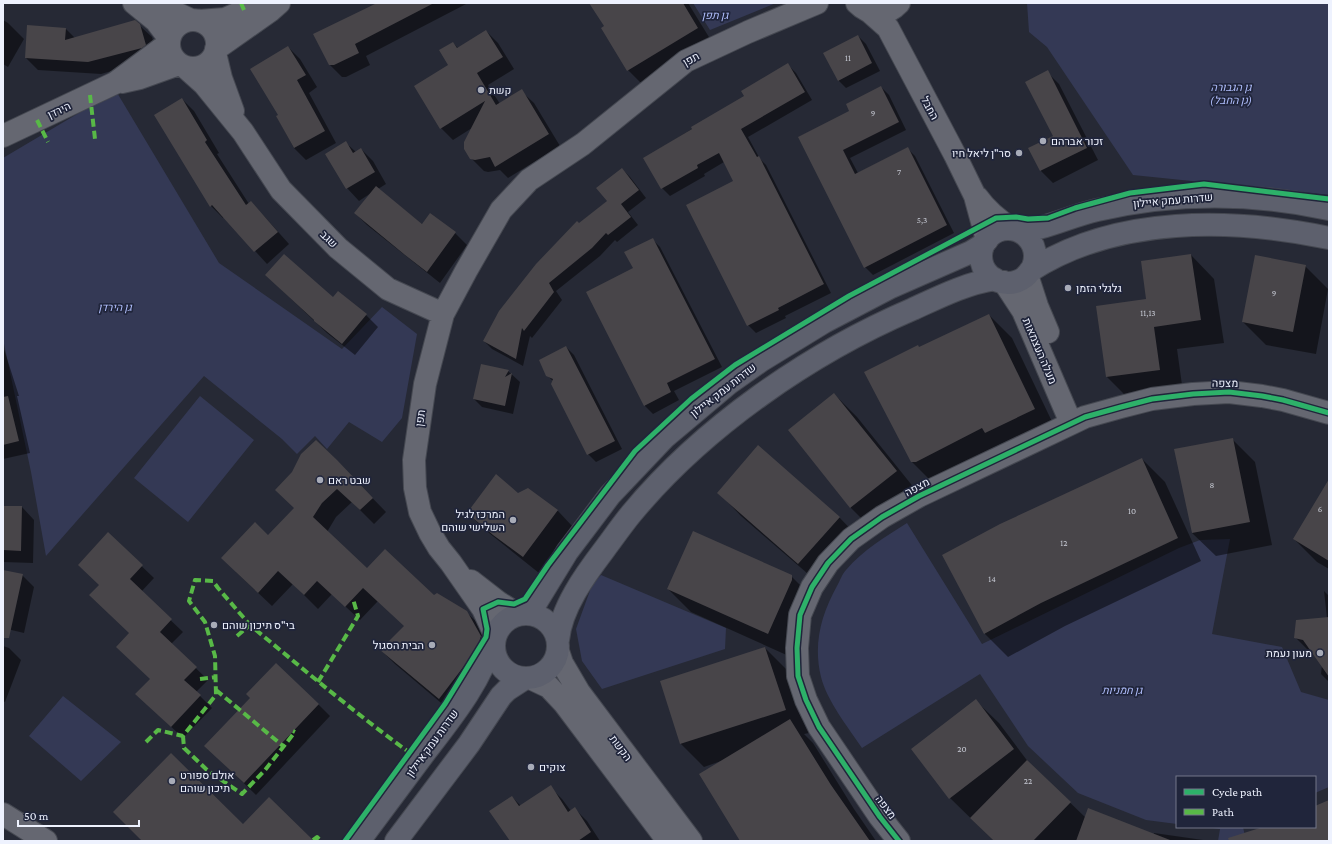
<svg xmlns="http://www.w3.org/2000/svg" width="1332" height="844" font-family="'Crimson Pro',Heebo,serif">
  <style>
    .green { fill: #343955 }
    .shadow { fill: #0007 }
    .building { fill: #484549 }
    .lines { fill: none; stroke-linecap: round; stroke-linejoin: round }
    .minor-casing { stroke: #454851; stroke-width: 24 }
    .major-casing { stroke: #454851; stroke-width: 24 }
    .minor { stroke: #656771; stroke-width: 22 }
    .major { stroke: #5d606d; stroke-width: 22 }
    .quiet { stroke: #58b947; stroke-width: 4; stroke-dasharray: 8 4; stroke-linecap: butt }
    .cycleway-casing { stroke: #20253b; stroke-width: 8 }
    .cycleway { stroke: #2db169; stroke-width: 5 }
    .poi-dot { fill: #a8acb8; stroke: #20253b; stroke-width: 1.5 }
    .labels { text-anchor: middle; dominant-baseline: central; stroke-width: 3.5; stroke-linejoin: round; paint-order: stroke }
    .number-label { font-size: 9px; fill: #c4c7d1 }
    .park-label { font-size: 11px; font-style: italic; fill: #b0befc; stroke: #20253b }
    .street-label { font-size: 11px; fill: #eef2fe; stroke: #20253b }
    .poi-label { font-size: 11px; fill: #eef2fe; stroke: #20253b; text-anchor: start }
  </style>
  <rect width="100%" height="100%" fill="#262935"/>
  <path class="green" d="M693,3H776L710,30Z
    M1027,3H1329V195L1133,175L1047,47L1029,32Z
    M116,91L219,263L342,349L382,307L417,334L402,418L382,442L349,422L327,449L315,436L297,454L282,439L204,376L46,556L31,472L3,339V158Z
    M200,396L254,440L188,522L134,478Z
    M907,523L982,644L1179,548L1200,540L1230,539L1212,634L1282,647L1301,692L1329,700V787L1315,793V777H1177V824L1146,820L1078,793L1028,746L980,674L862,748C848,727 827,701 821,677C813,644 821,615 837,586C840,581 842,574 846,570C863,550 885,537 907,523Z
    M601,575L726,628L725,649L602,689L582,661L576,629L592,585Z
    M63,696L121,742L81,781L29,736Z
    M1205,827H1243L1246,841H1218L1220,829Z"/>
  <path class="shadow" d="M379,3H468L366,56L370,65L346,77H342L330,65Z
    M591,3H688L712,42L643,85L628,70L602,28L605,27Z
    M3,20L8,23L24,39L8,67L3,64Z
    M139,25L152,37L157,57L154,59L101,74L38,70L26,58L66,29L75,38Z
    M486,31L498,43L514,69L488,85L500,104L521,91L534,103L560,146L508,178L500,170L488,172L484,171L471,158L472,128L453,140L441,128L453,43L458,48Z
    M858,36L866,44L880,71L846,88L838,80Z
    M288,47L300,59L317,87L309,93L336,143L306,160L294,148L277,117L279,115Z
    M788,65L796,73L812,100L748,137L760,159L766,165L831,293L785,316L786,318L756,333L748,325L735,182L724,162L704,174L705,176L670,196L662,188L645,158L745,96Z
    M1047,72L1059,84L1098,160L1053,183L1041,171L1030,148L1054,136Z
    M881,87L889,95L906,130L850,158L858,173L907,148L915,156L954,233L873,275L865,267L799,137L851,111Z
    M182,99L194,111L219,153L217,154L249,204L263,215L289,244L267,264L224,217L223,218L211,206L156,115Z
    M346,143L356,152L361,149L373,161L386,184L378,189L423,225L455,233L467,245L440,283L367,225L355,213L371,193L359,201L347,188L327,154Z
    M622,169L630,177L646,198L628,212L638,225L617,242L615,240L600,256L556,291L562,300L532,338L530,336L523,366L492,349L484,341L579,224L608,201Z
    M652,239L660,247L722,367L674,391L679,400L653,414L645,406L634,269Z
    M1191,255L1214,279L1224,343L1177,349L1183,392L1130,400L1107,377L1147,300Z
    M1305,266L1328,289L1316,354L1266,345L1243,322Z
    M266,275L333,298L366,315L378,327L355,355L327,333Z
    M989,315L1012,338L1057,432L935,485L912,462L919,348Z
    M3,346L19,396H17L30,453L3,459Z
    M566,347L574,355L622,449L596,462L588,454L553,381L547,375Z
    M508,371L520,382L513,414L482,407L474,399Z
    M834,394L857,417L919,494L874,531L851,508L789,430Z
    M1232,439L1255,462L1272,545L1216,556L1192,533Z
    M1142,459L1165,482L1201,561L1065,626L1008,657L985,634L944,555Z
    M351,476L386,512L374,524L352,502L336,517L327,532L367,569L435,597L466,612L481,626L495,651L453,713L395,664L381,650L405,626L378,601L360,620L332,594L318,609L293,584L272,606L236,572L268,536Z
    M1329,481V569L1317,562L1294,539Z
    M718,492L839,517L862,541L822,586L741,516Z
    M518,494L558,511L573,527L539,573L484,529L468,513Z
    M3,507H22L34,520L33,563L3,562Z
    M108,534L154,578L141,592L183,632L171,644L208,680L196,692L212,708L183,738L149,706L151,679L130,634L100,585Z
    M3,571L22,575L34,587L24,633L3,628Z
    M791,576L814,599L791,657L691,612L668,589Z
    M1324,591L1329,596V682L1321,674L1322,665L1312,651L1308,650L1295,637L1327,618Z
    M3,646L9,648L21,660L5,702L3,701Z
    M765,648L788,671L809,733L804,734L813,743L854,809L876,841H742L721,761L704,767L681,744L661,682Z
    M975,700L999,723L1029,763L1086,818L1153,840L1154,833L1210,841H994L950,798Z
    M318,704L330,716L256,795L218,758Z
    M550,787L562,799L571,811L575,809L587,821L600,841H511L512,797L521,806Z"/>
  <path class="building" d="M377,3H434L355,44L359,53L334,65H329L313,34Z
    M589,3H683L698,28L627,71L601,28L604,26Z
    M135,20L140,24L146,45L142,48L88,62L25,58L27,25L66,28L65,40Z
    M486,30L503,57L477,73L496,105L522,89L549,134L495,167L490,157L475,160L470,159L464,149V142L485,101L440,129L414,86L448,65L439,50L453,42L457,48Z
    M858,35L872,63L838,81L823,53Z
    M288,46L306,75L297,80L325,131L294,148L276,116L278,115L250,69Z
    M788,63L805,92L741,129L757,157L759,156L824,284L778,308L779,310L747,326L686,205L733,181L719,153L697,165L698,168L661,189L643,158L692,129L691,127L744,96L741,91Z
    M1048,70L1087,148L1040,171L1028,148L1053,136L1025,82Z
    M881,86L899,122L843,150L855,174L908,147L947,225L864,268L798,137L849,111L846,104Z
    M182,98L207,140L205,142L246,205L251,201L278,232L254,252L212,205L210,207L154,115Z
    M346,141L353,153L361,148L375,172L346,189L325,154Z
    M622,168L639,190L621,204L631,217L608,235L606,233L592,248L549,283L554,292L524,331L522,328L516,359L483,341L499,311L536,264L577,221L579,223L607,201L596,188Z
    M376,186L422,224L430,213L456,232L427,272L405,255L354,213Z
    M653,238L715,359L667,383L671,392L644,406L586,292L633,268L624,252Z
    M284,254L333,297L338,291L367,314L342,344L314,321V320L265,275Z
    M1191,254L1201,320L1154,327L1160,370L1106,377L1096,306L1146,299L1141,261Z
    M1255,255L1306,265L1293,332L1242,322Z
    M989,314L1035,409L985,433L982,428L916,462H911L864,372L918,345L919,347Z
    M566,346L615,441L587,455L551,384L553,379L546,376L539,360Z
    M481,364L509,370L505,377L512,373L505,406L473,399Z
    M834,393L897,471L850,508L788,430Z
    M8,396L19,441L3,445V397Z
    M1233,438L1250,522L1192,533L1174,449Z
    M316,440L337,460L373,498L360,510L337,489L322,503L313,517L367,568L385,549L434,595L437,593L467,611L481,636L477,649L439,699L380,650L404,626L363,588L345,607L317,581L304,595L278,571L258,593L221,558L255,522L268,535L294,508L275,490L292,472L301,454Z
    M758,445L840,517L798,564L717,493Z
    M1142,458L1178,538L1041,603L984,634L942,555L1000,524Z
    M496,474L518,493L528,488L558,510L523,557L493,535L467,513Z
    M1329,479V561L1293,539Z
    M3,506H22L21,551L3,550Z
    M693,531L792,575V580L768,634L667,589Z
    M108,532L143,565L130,579L172,619L160,632L197,667L184,680L201,695L171,727L135,694L150,679L116,647L129,633L89,595L99,585L78,565Z
    M3,570L23,574L9,638H3Z
    M1329,617V677L1303,640L1294,638L1296,620Z
    M765,647L786,710L680,744L660,681Z
    M276,663L319,704L244,783L204,746L250,698L246,694Z
    M976,699L1014,749L949,799L911,749Z
    M790,719L831,785L870,841H740L699,774Z
    M171,753L243,824L269,797L314,841H142L113,812Z
    M1027,760L1071,802L1033,841H994L970,818Z
    M551,785L568,812L575,807L591,832L578,841H510L489,811L512,796L519,806Z
    M1329,800V841H1229L1228,838L1263,827H1315V806Z
    M1088,808L1170,840V841H1076Z"/>
  <g class="lines">
    <defs>
      <path id="minor" d="M134,3L156,21L169,38
        M155,3L191,20
        M857,3C870,16 886,17 899,3
        M871,13L888,28L955,155L975,196L987,240
        M169 44a24 24 0 1 1 48 0a24 24 0 1 1-48 0Z
        M199,21L225,19L261,3
        M216,49L270,11L279,3
        M215,53L221,78L233,111
        M185,67L204,84L243,132L281,190L338,248L388,289L443,314
        M122,82L140,78L179,64
        M3,136L115,83L169,43
        M977,197C987,211 998,220 1012,229
        M1027,275L1037,306L1048,332
        M1004,282L1023,311L1071,423
        M471,581L498,602L517,614
        M495,635L483,609L451,563L439,548L430,533L420,512L415,488L414,460L425,384L443,314L466,271L501,210L529,180L583,144L686,61L748,32L817,3
        M558,651L562,663L579,692L691,841
        M530,678L549,687L564,703L668,841
        M3,814L46,841
        M899,841L880,817L819,727L806,700L798,676L797,648L800,615L812,587L828,563L851,539L882,517L919,496L1085,417L1121,407L1152,399L1193,394L1229,392L1262,396L1283,400L1329,413"/>
      <path id="major" d="M981 256a27 27 0 1 1 54 0a27 27 0 1 1-54 0Z
        M1021,232C1047,228 1071,216 1097,210C1175,192 1251,192 1329,209
        M1030,271C1116,215 1233,218 1329,238
        M494 646a32 32 0 1 1 64 0a32 32 0 1 1-64 0Z
        M524,614L534,606L567,552L610,495L665,437L728,384L762,360L824,322L889,288L971,252L984,244
        M558,640C561,608 585,575 604,550C613,538 622,525 631,514C703,427 810,353 913,309C939,297 967,283 995,279
        M359,841C381,811 404,781 426,751C453,716 482,680 494,637
        M396,841L469,744L501,696L507,690L524,679"/>
    </defs>
    <use href="#minor" class="minor-casing"/>
    <use href="#major" class="major-casing"/>
    <use href="#minor" class="minor"/>
    <use href="#major" class="major"/>
    <path class="quiet" d="M241,3L244,10
      M90,95L95,139
      M37,120L48,142
      M237,636L250,625C303,669 355,713 410,753
      M200,679L216,677
      M318,682L358,616L353,599
      M216,690L283,746
      M183,736L184,748L207,770L242,794L265,770L295,732L293,731
      M146,742L158,730L183,736L216,695L215,656L205,622L189,601L195,580L213,581L218,588L250,625
      M313,840L317,837L321,841"/>
    <defs>
      <path id="cycleway" d="M345,841L445,704L486,637L487,629L483,609L498,602L514,604L525,599L548,565L635,451L691,399L735,365L849,296L996,218L1016,217L1028,219L1048,218L1075,208L1130,193L1204,184L1329,199
        M899,841L880,817L819,727L806,700L798,676L797,648L800,615L812,587L828,563L851,539L882,517L919,496L1085,417L1121,407L1152,399L1193,394L1229,392L1262,396L1283,400L1329,413"/>
    </defs>
    <use href="#cycleway" class="cycleway-casing"/>
    <use href="#cycleway" class="cycleway"/>
  </g>
  <g class="poi-dot">
    <circle cx="481" cy="90" r="4"/>
    <circle cx="1043" cy="141" r="4"/>
    <circle cx="1019" cy="153" r="4"/>
    <circle cx="1068" cy="288" r="4"/>
    <circle cx="320" cy="480" r="4"/>
    <circle cx="513" cy="520" r="4"/>
    <circle cx="214" cy="625" r="4"/>
    <circle cx="432" cy="645" r="4"/>
    <circle cx="1320" cy="653" r="4"/>
    <circle cx="531" cy="767" r="4"/>
    <circle cx="172" cy="781" r="4"/>
  </g>
  <g class="labels">
    <g class="number-label">
      <text x="848" y="58">11</text>
      <text x="873" y="113">9</text>
      <text x="899" y="172">7</text>
      <text x="922" y="220">5,3</text>
      <text x="1274" y="293">9</text>
      <text x="1148" y="313">11,13</text>
      <text x="1212" y="485">8</text>
      <text x="1320" y="509">6</text>
      <text x="1132" y="511">10</text>
      <text x="1064" y="543">12</text>
      <text x="992" y="579">14</text>
      <text x="962" y="749">20</text>
      <text x="1028" y="781">22</text>
    </g>
    <g class="park-label">
      <text x="715" y="15">גן תפן</text>
      <text x="1231" y="87">גן הגבורה<tspan x="1231" dy="13">(גן החבל)</tspan></text>
      <text x="115" y="307">גן הירדן</text>
      <text x="1122" y="690">גן חמניות</text>
    </g>
    <g class="street-label">
      <text transform="translate(691 59) rotate(-29)">תפן</text>
      <text transform="translate(930 108) rotate(62)">החבל</text>
      <text transform="translate(59 110) rotate(-25)">הירדן</text>
      <text transform="translate(1173 200) rotate(-5)">שדרות עמק איילון</text>
      <text transform="translate(329 239) rotate(45)">שגב</text>
      <text transform="translate(1040 351) rotate(67)">מעלה העצמאות</text>
      <text transform="translate(1225 383) rotate(1)">מצפה</text>
      <text transform="translate(723 390) rotate(-38)">שדרות עמק איילון</text>
      <text transform="translate(420 418) rotate(-82)">תפן</text>
      <text transform="translate(917 487) rotate(-28)">מצפה</text>
      <text transform="translate(432 743) rotate(-54)">שדרות עמק איילון</text>
      <text transform="translate(621 748) rotate(53)">הקשת</text>
      <text transform="translate(886 807) rotate(54)">מצפה</text>
    </g>
    <g class="poi-label">
      <text x="489" y="90">קשת</text>
      <text x="1051" y="141">זכור אברהם</text>
      <text x="1011" y="153" text-anchor="end">סר"ן ליאל חיו</text>
      <text x="1076" y="288">גלגלי הזמן</text>
      <text x="328" y="480">שבט ראם</text>
      <text x="505" y="514" text-anchor="end">המרכז לגיל<tspan x="505" dy="13">השלישי שוהם</tspan></text>
      <text x="222" y="625">בי"ס תיכון שוהם</text>
      <text x="424" y="645" text-anchor="end">הבית הסגול</text>
      <text x="1312" y="653" text-anchor="end">מעון נעמת</text>
      <text x="539" y="767">צוקים</text>
      <text x="180" y="775">אולם ספורט<tspan x="180" dy="13">תיכון שוהם</tspan></text>
    </g>
  </g>
  <rect width="1332" height="844" fill="none" stroke="#eef2fe" stroke-width="8"/>
  <rect x="1176" y="776" width="140" height="52" fill="#20253b" stroke="#727789"/>
  <rect x="1184" y="789" width="20" height="6" fill="#2db169" stroke="#727789"/>
  <text x="1212" y="796" font-size="12" fill="#eef2fe">Cycle path</text>
  <rect x="1184" y="809" width="20" height="6" fill="#58b947" stroke="#727789"/>
  <text x="1212" y="816" font-size="12" fill="#eef2fe">Path</text>
  <path d="M18 820v6h121v-6" fill="none" stroke="#eef2fe" stroke-width="2"/>
  <text x="24" y="820" font-size="12" fill="#eef2fe" stroke="#20253b" stroke-width="3" paint-order="stroke">50 m</text>
</svg>
